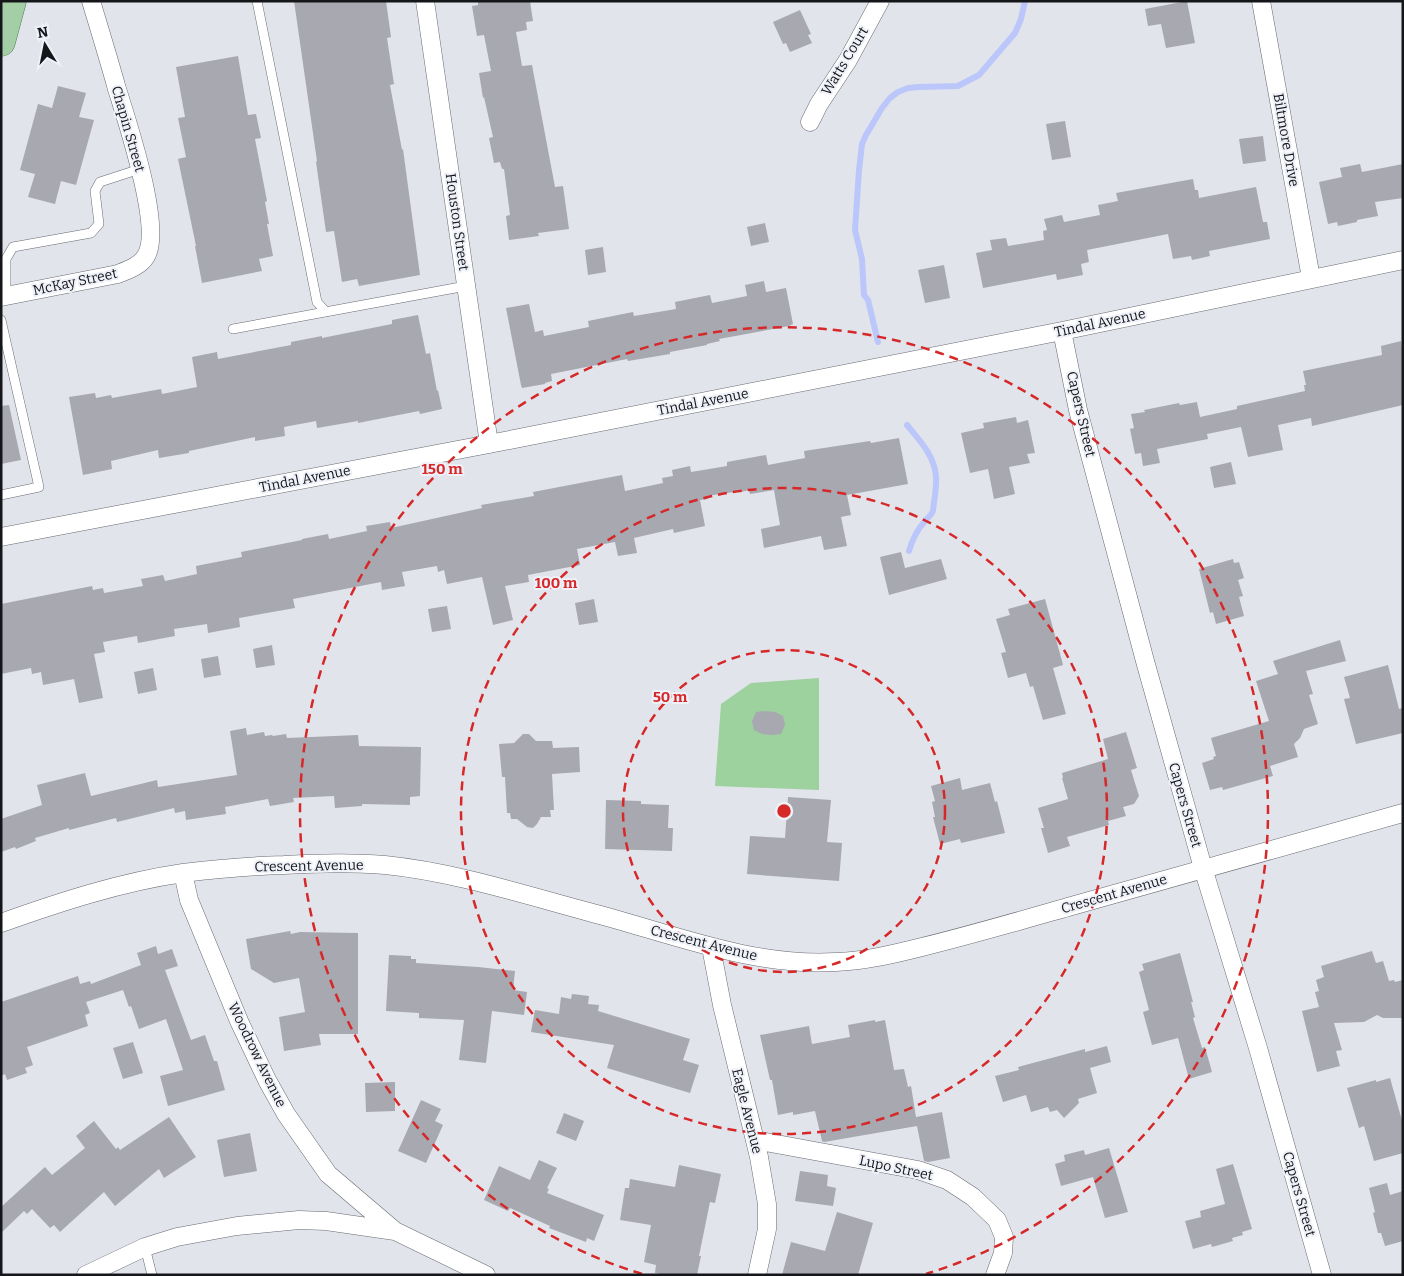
<svg xmlns="http://www.w3.org/2000/svg" width="1404" height="1276" font-family="Bitter,serif">
  <style>
    .green { fill: #9dd19e }
    .lines { fill: none; stroke-linecap: round; stroke-linejoin: round }
    .stream { stroke: #bbc6fa; stroke-width: 6 }
    .building { fill: #a7a8b0 }
    .lane-casing { stroke: #686a71; stroke-width: 10 }
    .street-casing { stroke: #686a71; stroke-width: 19 }
    .primary-casing { stroke: #4a794e; stroke-width: 29 }
    .lane { stroke: #fff; stroke-width: 9 }
    .street { stroke: #fff; stroke-width: 18 }
    .primary { stroke: #a3cea6; stroke-width: 28 }
    .ring { fill: none; stroke: #d62828; stroke-width: 2.5; stroke-dasharray: 9 6 }
    .labels { text-anchor: middle; dominant-baseline: central; stroke-width: 4; stroke-linejoin: round; paint-order: stroke }
    .street-label { font-size: 14px; fill: #151619; stroke: #eff1f9 }
    .centre { fill: #d62828; stroke: #eff1f9; stroke-width: 2.5 }
    .ring-label { font-size: 15px; text-anchor: middle; font-weight: bold; fill: #d62828; stroke: #eff1f9; stroke-width: 4; stroke-linejoin: round; paint-order: stroke }
  </style>
  <rect width="100%" height="100%" fill="#e2e4ec"/>
  <path class="green" d="M819,678V790L715,786L721,704L751,683Z"/>
  <g class="lines">
    <path class="stream" d="M878,342L868,300L864,295L862,259L855,230L859,170L862,144L866,135L882,108L890,98L898,92L908,88L919,87L958,86L979,75L1015,33L1021,19L1025,1
      M907,425C920,441 934,455 936,476C937,487 934,500 933,511C931,516 928,517 925,521C917,530 912,540 909,551"/>
  </g>
  <path class="building" d="M294,1H386L391,37L387,38L394,84L390,85L402,150L403,149L420,275L359,286L357,279L342,282L334,231L326,232L316,162L317,161Z
    M478,1H530L533,21L526,22L527,30L516,32L522,66L532,65L555,187L563,186L569,229L538,233L539,236L509,240L506,216L510,215L504,169H502L500,162L494,163L489,138L493,137L484,97L483,98L479,73L491,71L484,35L477,36L472,6L478,5Z
    M1187,1L1195,43L1166,48L1161,24L1148,26L1145,9Z
    M800,10L811,34L808,35L812,43L790,52L786,43L783,44L773,22Z
    M238,56L248,115L256,114L261,138L255,139L267,201L265,202L269,224H267L273,256L259,259L262,271L202,283L195,246H196L178,159L186,157L178,118L185,117L176,67Z
    M58,86L86,93L79,117L94,120L76,185L61,181L55,204L28,197L35,174L20,170L38,104L52,108Z
    M1065,121L1071,157L1052,160L1046,124Z
    M1263,136L1266,161L1243,164L1239,139Z
    M1360,164L1362,172L1403,164V198L1375,202L1378,216L1357,220V222L1338,226L1337,222L1328,224L1319,182L1342,177L1340,168Z
    M1193,179L1195,190H1198L1199,198L1256,187L1263,222H1267L1270,239L1209,251L1210,256L1192,260L1191,256L1173,259L1168,234L1087,250L1089,262L1081,264L1083,275L1057,280L1056,274L983,288L976,253L992,250L990,240L1006,238L1008,246L1044,240L1043,231L1047,230L1044,219L1062,215L1064,222L1100,215L1098,205L1118,201L1116,193Z
    M765,223L769,242L751,246L747,227Z
    M603,247L606,272L588,275L585,250Z
    M944,265L950,298L925,303L918,270Z
    M764,281L766,292L786,288L793,324L789,326L719,339L720,341L707,344V345L670,352V354L628,361L627,359L551,374L552,381L545,383V384L522,388L521,385L506,308L529,304L535,332L543,330L544,336L589,327L588,321L633,312L634,316L676,309L675,302L710,295L712,303L747,296L745,285Z
    M418,315L426,354L430,353L437,391L438,390L442,409L420,414L419,411L358,423V421L317,428L316,421L284,427L285,436L255,441V437L189,451V453L159,458L158,450L111,461L112,469L83,475L69,397L95,393L96,398L111,395L112,398L161,389L162,394L197,387L192,357L217,352L218,359L291,345V342L322,336V338L392,324V320Z
    M1401,341L1403,352V405L1312,426L1311,418L1278,425L1283,450L1248,457L1241,427L1207,434L1208,439L1157,449L1160,463L1143,466L1141,453L1135,454L1130,429L1134,428L1131,414L1145,412L1144,410L1179,403L1180,405L1197,402L1200,417L1237,409V406L1305,391L1304,385H1306L1303,371L1382,355L1381,346Z
    M9,405L21,460L1,464V406Z
    M1016,417L1017,423L1028,420L1035,453L1027,454L1030,463L1009,467L1015,494L994,499L988,469L970,473L961,433L984,428L983,423Z
    M899,438L908,484L847,495L851,515L841,517L847,546L824,550L821,536L764,548L761,529L780,525L774,490L750,494L749,490L741,492V491L707,496L708,499L700,500L705,526L674,533L673,529L634,538L637,553L618,556L615,542L577,549L580,565L528,575L529,582L505,586L513,620L493,625L482,577L447,584L444,570L438,572L437,566L402,572L405,586L382,590L381,582L293,599L295,608L239,618L240,627L208,633L207,624L174,629L175,636L138,643L137,636L103,642L105,652L94,654L103,698L79,703L74,679L43,685L41,672L32,674L31,668L1,674V604L92,586L93,590L103,588L104,593L143,586L141,579L163,575L165,581L197,574L196,566L242,557L241,552L302,540V539L328,534L329,539L367,531L366,526L390,522L391,528L482,508L481,505L534,496L533,492L622,475L625,491L663,483L662,478L673,476L672,470L690,466L691,472L727,466V462L766,455L768,465L805,458L804,451L870,441L871,443Z
    M1231,462L1236,484L1214,488L1210,467Z
    M901,552L905,568L941,559L947,579L889,595L880,557Z
    M1233,559L1234,563L1239,562L1244,578L1238,580L1243,596L1239,597L1244,616L1216,624L1213,612L1210,613L1199,569Z
    M594,599L598,622L579,625L575,603Z
    M1045,599L1062,661L1063,665L1053,668L1066,714L1043,720L1033,686L1030,687L1026,673L1008,678L1001,653L1006,652L996,619L1010,615L1008,609Z
    M447,606L451,629L432,632L428,609Z
    M1340,640L1346,661L1306,671L1313,694L1309,695L1318,724L1304,729L1300,738L1294,744L1298,757L1270,766L1273,776L1223,790L1222,787L1210,790L1202,763L1214,759L1213,757L1216,756L1211,738L1269,721L1256,681L1278,674L1273,661Z
    M272,645L275,665L256,668L253,649Z
    M218,656L221,675L204,678L201,659Z
    M1388,665L1399,709L1403,708V733L1356,744L1344,699L1350,698L1344,677Z
    M153,668L157,690L138,694L134,672Z
    M765,711L775,712L783,716L785,725L781,734L772,735L762,734L754,730L752,721L756,712Z
    M246,728L247,735L264,732L265,736L272,735L273,736L286,734L287,738L358,735L359,746L421,747L420,796L410,797V805L362,804V806L335,808L334,796L293,798L294,802L270,806L268,799L225,807L226,814L186,820L185,811L175,813L174,808L117,822L116,818L69,830V828L35,838L36,841L16,849L15,847L1,852V819L42,805L37,785L85,773L91,796L157,780L158,787L237,775L230,731Z
    M1126,732L1137,768L1131,770L1139,796L1134,804L1123,807L1126,816L1108,821L1109,825L1067,837L1070,846L1048,853L1041,828H1044L1038,808L1068,799L1062,778H1063L1062,773L1108,759L1103,739Z
    M523,734H529L536,741H552L553,748L579,747L580,772L552,774L554,810H550L551,817H541L537,824L533,828L527,827L517,819H511L510,813H507L505,777H502L499,744L514,743Z
    M960,778L962,790L990,783L995,802L997,801L1005,833L961,843L960,839L940,844L933,817H935L932,802L935,801L931,786Z
    M788,797L831,800L827,842L842,843L839,881L747,874L750,836L785,838Z
    M606,800L641,801V804L669,805L668,828H673L672,851L605,849Z
    M290,931L291,934L300,932L358,933V1034H319L321,1045L284,1051L279,1017L305,1012L299,978L274,983L251,969L246,939Z
    M156,946L158,954L172,949L178,966L165,970L191,1040L205,1035L214,1061H217L225,1090L168,1106L160,1076L183,1070L166,1019L139,1029L131,1006L129,1007L123,990L86,1002L90,1013L85,1015L88,1026L27,1047L33,1065L25,1068L27,1073L7,1080L5,1074L1,1076V1002L78,976L80,984L90,981L91,984L141,965L137,953Z
    M1372,951L1376,963L1383,961L1389,981L1394,980L1395,982L1403,980V1018H1383L1377,1015L1364,1022L1334,1023L1342,1050L1336,1051L1340,1066L1317,1072L1302,1011L1319,1007L1315,992L1319,991L1316,980L1324,977L1321,966Z
    M1180,953L1193,1002H1191L1195,1017L1193,1018L1202,1048L1205,1047L1212,1072L1189,1079L1178,1038L1152,1045L1143,1012L1149,1010L1139,972L1144,970L1142,964Z
    M389,955L411,956V959H416V963L478,967L515,971L513,990L527,992L524,1015L492,1011L486,1063L459,1060L464,1020L419,1018V1013L386,1011Z
    M572,994L589,996L588,1004L599,1005L598,1011L690,1039L683,1060L699,1065L690,1093L607,1068L614,1045L531,1032L535,1010L559,1014L561,997L571,999Z
    M875,1020V1022L885,1020L894,1070L904,1069L908,1087L911,1086L916,1117L942,1112L950,1158L928,1162L924,1161L917,1126L824,1142L822,1141L815,1111L793,1115V1112L778,1115L772,1080H770L760,1035L809,1026L812,1044L850,1037L848,1025Z
    M133,1042L143,1073L123,1079L113,1048Z
    M1107,1046L1111,1062L1090,1068L1097,1093L1078,1099L1079,1103L1064,1118L1057,1110L1050,1112L1048,1107L1031,1112L1026,1095L1003,1102L995,1076L1019,1070L1018,1067L1085,1049V1052Z
    M1390,1078L1403,1124V1153L1374,1161L1364,1126L1359,1128L1347,1088L1376,1080V1082Z
    M395,1082V1111L366,1112L365,1083Z
    M421,1100L441,1109L435,1121L443,1125L426,1163L398,1151Z
    M564,1113L584,1121L576,1141L556,1133Z
    M169,1117L196,1157L164,1178L159,1169L115,1206L104,1192L60,1232L54,1225L50,1228L32,1209L27,1214L24,1211L1,1233V1207L45,1167L52,1175L85,1148L76,1136L94,1121L116,1149L118,1147L120,1150Z
    M250,1133L257,1171L224,1177L217,1140Z
    M1109,1148L1128,1212L1105,1218L1093,1177L1061,1186L1055,1164L1065,1161L1064,1155L1084,1150L1085,1155Z
    M539,1160L557,1168L547,1188L549,1189L547,1193L604,1215L594,1241L587,1238L586,1242L549,1228L550,1226L510,1208L508,1211L484,1200L499,1166L530,1180Z
    M1233,1164L1252,1229L1242,1232L1243,1235L1232,1238L1233,1241L1212,1247L1211,1244L1193,1249L1185,1221L1201,1217L1200,1211L1225,1204L1216,1169Z
    M679,1165L721,1174L715,1203L710,1202L699,1256H701L697,1275H666L655,1273L656,1265L644,1262L651,1225L620,1220L625,1188H629L630,1179L675,1187Z
    M800,1171L828,1175L827,1186L836,1188L833,1206L795,1201Z
    M1387,1183L1390,1195L1403,1191V1241L1385,1246L1381,1233H1378L1373,1213L1375,1212L1369,1188Z
    M837,1212L873,1223L858,1275H782L791,1242L825,1251Z"/>
  <g class="lines">
    <defs>
      <path id="lane" d="M257,1L317,302L326,312
        M6,296V259L13,247L91,233L99,224L95,191L100,182L140,169
        M1,320L39,487L1,495
        M233,329L466,286
        M145,1247L152,1275"/>
      <path id="street" d="M425,1L489,444
        M1261,1L1311,278
        M810,122L819,104L848,60L880,1
        M1,297L118,274C128,270 140,266 146,256C163,229 127,121 117,89C109,60 100,31 91,1
        M1062,331L1078,410L1145,661L1203,868L1258,1048L1322,1275
        M1,537L489,444L1062,331L1403,260
        M183,873L189,900L239,1021L267,1080L286,1114L328,1174L395,1231
        M1,923C60,902 121,882 183,873C216,869 250,866 284,865C317,863 351,862 385,865C454,872 522,894 589,912C670,933 751,967 836,962C865,961 894,954 922,947C971,935 1019,921 1068,907C1179,875 1291,844 1403,813
        M711,947L722,1005L759,1157L767,1204V1229L757,1275
        M755,1140L918,1170L947,1180L973,1197L997,1220L1004,1237L1003,1253L995,1275
        M86,1275L145,1247L177,1237L237,1226L299,1220L326,1221L395,1231L486,1275"/>
      <path id="primary" d="M1,42L12,1"/>
    </defs>
    <use href="#lane" class="lane-casing"/>
    <use href="#street" class="street-casing"/>
    <use href="#primary" class="primary-casing"/>
    <use href="#lane" class="lane"/>
    <use href="#street" class="street"/>
    <use href="#primary" class="primary"/>
  </g>
  <g class="ring">
    <circle cx="784" cy="811" r="161"/>
    <circle cx="784" cy="811" r="323"/>
    <path d="M642 1274A484 484 0 1 1 926 1274"/>
  </g>
  <g class="labels">
    <g class="street-label">
      <text transform="translate(845 61) rotate(-59)">Watts Court</text>
      <text transform="translate(128 129) rotate(74)">Chapin Street</text>
      <text transform="translate(1286 140) rotate(80)">Biltmore Drive</text>
      <text transform="translate(457 222) rotate(82)">Houston Street</text>
      <text transform="translate(75 282) rotate(-12)">McKay Street</text>
      <text transform="translate(1100 323) rotate(-12)">Tindal Avenue</text>
      <text transform="translate(703 402) rotate(-11)">Tindal Avenue</text>
      <text transform="translate(1081 414) rotate(77)">Capers Street</text>
      <text transform="translate(305 479) rotate(-11)">Tindal Avenue</text>
      <text transform="translate(1185 805) rotate(74)">Capers Street</text>
      <text transform="translate(309 866) rotate(-1)">Crescent Avenue</text>
      <text transform="translate(1114 894) rotate(-16)">Crescent Avenue</text>
      <text transform="translate(704 943) rotate(14)">Crescent Avenue</text>
      <text transform="translate(257 1055) rotate(64)">Woodrow Avenue</text>
      <text transform="translate(747 1111) rotate(76)">Eagle Avenue</text>
      <text transform="translate(896 1168) rotate(12)">Lupo Street</text>
      <text transform="translate(1299 1194) rotate(74)">Capers Street</text>
    </g>
  </g>
  <circle cx="784" cy="811" r="8" class="centre"/>
  <g class="ring-label">
    <text x="442" y="474">150 m</text>
    <text x="556" y="588">100 m</text>
    <text x="670" y="702">50 m</text>
  </g>
  <rect width="1404" height="1276" fill="none" stroke="#151619" stroke-width="5"/>
  <g transform="translate(45 45) rotate(350)" stroke="#eff1f9" stroke-width="4" paint-order="stroke">
  <path d="M0-4L9 19L0 12L-9 19Z" fill="#151619"/>
  <text y="-8" font-size="14" font-weight="bold" text-anchor="middle" fill="#151619">N</text>
  </g>
</svg>
